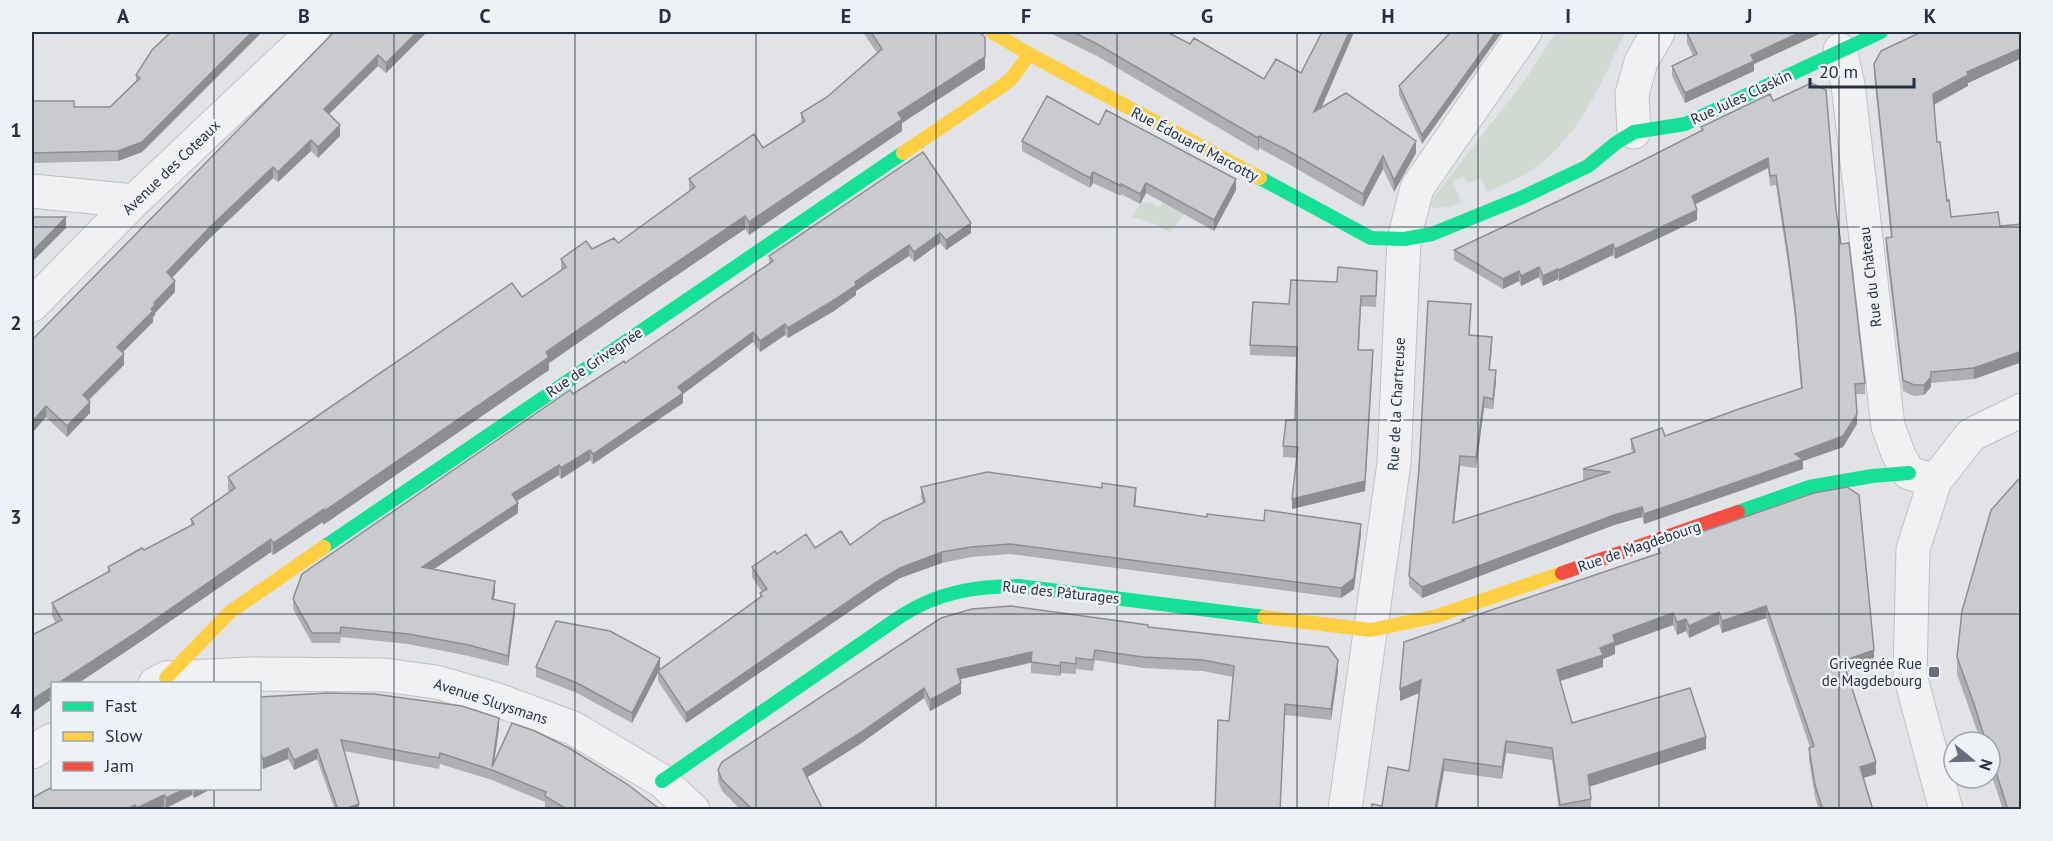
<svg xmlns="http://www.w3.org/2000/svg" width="2053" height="841" font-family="'PT Sans',sans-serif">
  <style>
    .green { fill: #d1dad2 }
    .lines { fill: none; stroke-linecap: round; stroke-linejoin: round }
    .street-casing { stroke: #bfc1c5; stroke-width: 35 }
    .street { stroke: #f1f1f3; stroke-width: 33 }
    .fast { stroke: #16e098; stroke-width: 14 }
    .slow { stroke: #ffcf43; stroke-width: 14 }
    .jam { stroke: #f24e42; stroke-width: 14 }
    .wall { fill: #adafb2 }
    .shaded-wall { fill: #8d8e91 }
    .building { fill: #c9cbcf; stroke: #8d8e91; stroke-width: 1.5 }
    .grid { fill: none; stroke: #273040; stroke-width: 1.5; stroke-opacity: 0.55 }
    .poi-dot { fill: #686f7a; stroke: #eef1f6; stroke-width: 2 }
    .labels { text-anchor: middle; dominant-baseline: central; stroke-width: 5; stroke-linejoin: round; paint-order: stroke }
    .street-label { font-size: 15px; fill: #273040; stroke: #eef1f6 }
    .poi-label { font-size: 15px; fill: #273040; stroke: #eef1f6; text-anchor: end }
    .neatline { fill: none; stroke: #273040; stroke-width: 2 }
    .grid-label { font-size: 20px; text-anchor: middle; font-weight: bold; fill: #273040 }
  </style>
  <rect width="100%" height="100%" fill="#e1e3e7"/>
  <path class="green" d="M1556,32H1625C1603,80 1579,138 1533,169C1519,179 1503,185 1487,192L1481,178L1467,183L1464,176L1453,181L1461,202L1449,207L1434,208L1430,204L1434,197L1525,80Z
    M1174,193L1184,214L1170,232L1152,223L1132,217L1142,201L1149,204L1150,202L1159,207L1162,203L1167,205Z"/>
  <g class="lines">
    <defs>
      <path id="street" d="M1840,50L1848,85L1888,426L1899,456L1909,473L1935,481
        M1634,132L1632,94L1641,62L1658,32
        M32,191L134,201
        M32,305L134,201L313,32
        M155,684L166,678L251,674L384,675L436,682L495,699L573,728L662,781L693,810
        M32,752L52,740
        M1345,810L1394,463L1404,239L1417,188L1525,32
        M1946,810L1910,675L1913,549L1935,481L1971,435L2022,410"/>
    </defs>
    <use href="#street" class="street-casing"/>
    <use href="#street" class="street"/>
    <path class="fast" d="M1260,178L1371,238L1404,239L1432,234L1523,197L1588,166L1616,143L1634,132L1685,124L1881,32
      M1738,512L1809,487L1872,476L1909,473
      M324,547L903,153
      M662,781L901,616C938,592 976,586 1019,586L1264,617"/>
    <path class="slow" d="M992,32L1029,54L1260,178
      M903,153L1002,86L1012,78L1029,54
      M1264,617L1371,630L1437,616L1562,573
      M166,678L230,612L324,547"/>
    <path class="jam" d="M1562,573L1738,512"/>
  </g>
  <path class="wall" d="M171,32H262L142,152L118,161L32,163V101L74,107H110L136,81V75Z
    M334,32H425V34L386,73L378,66L329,114L340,136L318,158L311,151L278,182L273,178L210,238L172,278L175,292L155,313V315L153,317V322L123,352L124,365L88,400L90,413L67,437L46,417L32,433V340Z
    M863,32H979L985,37V69L902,123V131L749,235L745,229L627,309L549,363V370L323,525V522L273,555L271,552L134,646L77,684H52V699L32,713V635L56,623L52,616V603L108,572V567L144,550L191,525V519L229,492L228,490V477L522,297L561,270V259L592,249L618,243L689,191V179L763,148L801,123V113L827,97L877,53Z
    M1048,32H1167L1190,44L1264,79L1301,73L1322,32H1354L1321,108L1416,153L1394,192L1383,169L1363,207L1285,162L1259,148L1258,151L1097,56Z
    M1451,32L1422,144L1399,95V86Z
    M1819,32V34L1754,64V71L1685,103L1672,76V66L1693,56L1687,43V33Z
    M2022,32V58L1968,83V86L1934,105L1937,142L1947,201L1951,217L2000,226L2022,224V362L1974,379L1931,383V387L1924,395L1914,396L1903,391L1886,249V238L1891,237L1874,75V64Z
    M1770,94L1836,210L1841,244L1865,383V394H1856L1857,424L1843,447L1803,461V469L1644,524L1642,517L1614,525L1422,598L1409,586V576L1471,314L1469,335L1492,347L1490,370L1496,381L1493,409L1484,408L1476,468L1460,466L1454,522L1586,480L1583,479V469L1633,453L1631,449V439L1665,436L1801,389L1795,318L1788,264L1776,185L1770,186L1768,168L1695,204L1697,220L1615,259L1613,255L1559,281L1558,279L1543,286L1539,277L1521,286L1519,281L1503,289L1454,260V250L1622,171L1701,131V127Z
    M1099,125L1236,190L1214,231L1146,193L1140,204L1121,194V196L1093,183L1090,188L1022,151V141Z
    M923,152L971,233L946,250L940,243L914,262L909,256L856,291V295L834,311L788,338L785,335L760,352L753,342L683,394V403L593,464L590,460L561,479L559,475L517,501L518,513L434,569L495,592L493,599L515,614L508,666L469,656L408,644L341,637L340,643H312L293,609V599L573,394L625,363L769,264V256Z
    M1377,271L1376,307L1361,306L1359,350L1373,361L1365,491L1292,509L1297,458L1283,457V446L1295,420L1297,357L1250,355V345L1289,304L1337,282Z
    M921,487L1136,498L1135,506L1207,517L1361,534L1354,589L1341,598L1010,554L971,557L942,563L900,578L875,594L686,723L658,681V673L632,723L577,693L536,677V667L660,668L659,670L760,597V593L762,592L752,577V567L777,554L815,548L850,545L923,503L921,498Z
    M1658,547L1874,662L1847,672L1876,774L1863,778L1873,810H1819L1815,797L1809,760V748L1810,747L1766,618L1722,633L1719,624L1689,638L1686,631L1677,635L1673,625L1615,646V654L1603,659V667L1560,681L1572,723L1706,749L1589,787L1591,799V810H1559L1552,760L1506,753L1502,779L1444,771L1382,806L1409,771L1419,693L1400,701L1462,622V620L1658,554Z
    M941,618L1148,627L1338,671L1331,720L1285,715L1280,810H1215L1229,721L1233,677L1203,671L1143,668L1095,660L1093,671L1076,669V674L1061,673L1060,676L1031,673V663L960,679L961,694L930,711L924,698L860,744L807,777L823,810H741L722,791L718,781V770Z
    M1957,657L2022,810H2003L1990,770V742H1981L1957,674Z
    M260,697L499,728L494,763L661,810H550L545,807V802L492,780L440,764L439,769L344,751L359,810H335L317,759L294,770L288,759L263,769L260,763Z
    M52,789H211L194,798L192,795L166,808L164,806L156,810H32Z"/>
  <path class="shaded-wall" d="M252,32H262L142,152L118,161V151Z
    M417,32H425V34L386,73V63Z
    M1349,32H1354L1314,125V112Z
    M1496,32H1502L1422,144V135Z
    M1801,32H1819V34L1754,64V71L1685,103V93L1751,55Z
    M2022,48V58L1968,83V86L1933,105V94L1967,72Z
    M378,55V66L324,119V109Z
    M985,57V69L902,123V131L749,235V222L898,113Z
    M340,125V136L318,158V147Z
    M1259,136V148L1258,151V138Z
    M311,140V151L278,182V172Z
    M1416,141V153L1394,192V180Z
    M1383,156V169L1363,207V194Z
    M1768,158V168L1692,206V196Z
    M273,167V178L210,238L167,283V272L210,227Z
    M1093,172V183L1090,188V178Z
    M1236,179V190L1214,231V220Z
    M1146,183V193L1140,204V194Z
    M1697,210V220L1615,259V249Z
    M745,216V229L627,309L549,363V370L323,525V522L273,555V543L627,296Z
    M66,217V228L32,262V252Z
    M971,223V233L946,250V240Z
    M940,233V243L914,262V252Z
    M1613,244V255L1559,281V270Z
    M909,245V256L856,291V295L834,311L788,338V328Z
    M1539,267V277L1521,286V276Z
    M1558,269V279L1543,286V276Z
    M1519,271V281L1503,289V279Z
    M175,281V292L155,313V315L153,317V322L117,358V347L151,309L154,303Z
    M785,324V335L760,352V341Z
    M753,332V342L683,394V403L593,464V454L678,387Z
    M1373,350L1365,491L1292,509V499Z
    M2022,351V362L1974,379V368Z
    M124,354V365L83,406V395Z
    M1496,370V381L1493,409V399Z
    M1931,377V387L1924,395V385Z
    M1484,397V408L1476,468V457Z
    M90,402V413L67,437V426Z
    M46,406V417L32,433V422Z
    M1857,414V424L1843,447L1803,461V469L1644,524V514L1795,454Z
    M590,450V460L561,479V468Z
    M1460,456V466L1453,533V523Z
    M559,465V475L512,504V494Z
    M1136,488V498L1134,516V506Z
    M518,503V513L422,577V567Z
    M1642,507V517L1614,525L1422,598V587L1614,515Z
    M1361,524V534L1354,589L1341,598V588Z
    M271,539V552L134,646L77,684H57Z
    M942,552V563L900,578L875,594L686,723V713L875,583L900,568Z
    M495,581V592L492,609V599Z
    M515,604V614L508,666V656Z
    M1766,606V618L1722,633V621Z
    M1719,612V624L1689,638V626Z
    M1673,613V625L1615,646V654L1603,659V667L1557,682V670L1600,648L1613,635Z
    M1686,619V631L1677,635V622Z
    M1874,650V662L1843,673V661Z
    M1032,652V662L957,680V669Z
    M660,658V668L658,672V671V673L632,723V713Z
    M1338,660V671L1331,720V709Z
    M1061,662V673L1060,676V666Z
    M1421,680V692L1400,701V689Z
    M961,683V694L930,711V700Z
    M52,687V699L32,713V700Z
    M924,688V698L860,744L803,780V769Z
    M499,718V728L493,770H492Z
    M1706,737V749L1588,787V775Z
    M1506,741V753L1502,779V767Z
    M288,748V759L263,769V759Z
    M317,749V759L294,770V760Z
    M1444,759V771L1437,810H1435Z
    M1876,762V774L1860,779V767Z
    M185,789H192V795L166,808V798Z
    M194,789H211L194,798Z
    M164,795V806L156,810H137V808Z
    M359,804V810H341Z
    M135,805V810H126Z"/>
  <path class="building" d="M171,32H252L142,142L118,151L32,153V101H74V107H110L140,78L136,75L152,50Z
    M334,32H417L386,63L378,55L324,109L340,125L318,147L311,140L278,172L273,167L210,227L167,272L175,281L154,303L155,305L151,309L153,311L117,347L124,354L83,395L90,402L67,426L46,406L32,422V340Z
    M871,32H979L985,37V57L898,113L902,119L749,222L745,216L627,296L546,352L549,357L323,512L324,509L273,543L271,539L134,634L57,684H52V687L32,700V635L62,620L52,603L110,571L108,567L142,548L144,550L194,524L191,519L235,488L228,477L512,283L522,297L566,267L561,259L586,241L592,249L614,238L618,243L695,187L689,179L754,134L763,148L805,121L801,113L827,97L882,49Z
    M1073,32H1167L1190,44L1194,38L1264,79L1276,59L1301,73L1322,32H1349L1314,112L1346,93L1416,141L1394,180L1383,156L1363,194L1285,149L1259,136L1258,138L1097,44Z
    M1451,32H1496L1422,135L1399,86Z
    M1690,32H1801L1751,55L1754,61L1685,93L1672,66L1697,54L1687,33Z
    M1921,32H2022V48L1967,72L1968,75L1933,94L1937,142H1940L1947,201L1949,200L1951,217L1998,212L2000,226L2022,224V351L1974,368L1931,372V377L1924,385H1914L1903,380L1886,238L1892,237L1874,64L1881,51Z
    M1811,83L1826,90L1836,210L1841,244L1849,243L1865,383L1855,384L1857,414L1843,436L1795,454L1803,459L1644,514L1642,507L1614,515L1422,587L1409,576L1419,469L1428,301L1471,304L1469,335L1492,337L1489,370H1496L1493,399L1484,397L1476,457L1460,456L1453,523L1610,472L1583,469L1635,452L1631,439L1662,428L1665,436L1736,410L1802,388L1795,308L1788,254L1776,175L1770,176L1768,158L1692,196L1697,210L1615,249L1613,244L1559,270L1558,269L1543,276L1539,267L1521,276L1519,271L1503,279L1454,250L1622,171L1703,130L1701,127L1770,94L1773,101Z
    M1047,96L1099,125L1106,110L1236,179L1214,220L1146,183L1140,194L1121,184V186L1093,172L1090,178L1022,141Z
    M923,152L971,223L946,240L940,233L914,252L909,245L855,282L856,285L834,300L788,328L785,324L760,341L753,332L678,387L683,393L593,454L590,450L561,468L559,465L512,494L518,503L422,567L495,581L492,599L515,604L508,656L469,645L408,634L341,627L340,633H312L293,599L302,574L570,390L573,394L624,361L625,363L773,261L769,256Z
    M32,217H66L32,252Z
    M1338,267L1377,271L1376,296H1361L1358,350H1373L1365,481L1292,499L1298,447L1283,446L1286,420H1295L1297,347L1250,345L1253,302L1289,304L1291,280L1337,282Z
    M987,472L1102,488V483L1136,488L1134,506L1207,517V514L1264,521L1265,510L1361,524L1354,578L1341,588L1010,544L971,547L942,552L900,568L875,583L686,713L658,671L762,596L760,593L767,589L752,567L775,551L777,554L806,534L815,548L841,531L850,545L883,521L925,502L921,487Z
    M2022,476V810H2008L1990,753V742H1986L1974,704L1957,657L1962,611L1991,510L2016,482Z
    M1847,487L1859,495L1874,650L1843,661L1876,762L1860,767L1873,810H1823L1815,785L1809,748L1814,746L1766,606L1722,621L1719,612L1689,626L1686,619L1677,622L1673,613L1613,635L1615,642L1600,648L1603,655L1557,670L1572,723L1690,688L1706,737L1588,775L1591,799L1560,805L1552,748L1506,741L1502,767L1444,759L1435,810H1371L1372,804L1382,806L1388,767L1409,771L1421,680L1400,689L1404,642L1464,621L1462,620L1660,553L1658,547L1814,493Z
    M1011,606L1148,625V627L1328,647L1338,660L1331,709L1285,704L1280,810H1215L1218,720L1229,721L1234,666L1203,660L1143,657L1095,650L1093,660L1076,658V664L1061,662L1060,666L1031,662L1032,652L957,669L961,683L930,700L924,688L860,733L803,769L823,810H753L722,780L718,770L722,762L941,618L972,609Z
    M556,621L610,631L660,658L632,713L577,683L536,667Z
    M328,693L374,694L462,706L499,718L492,767L512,723L535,731L569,748L627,784L661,810H568L545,796L546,792L492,770L440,753L439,758L341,740L359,804L341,810H338L317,749L294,760L288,748L263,759L260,752V697Z
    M52,787V789H185L166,798L164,795L137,808L135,805L126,810H32V798Z"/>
  <path class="grid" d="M214,32V684M394,32V810M575,32V810M756,32V810M936,32V810M1117,32V810M1297,32V810M1478,32V810M1659,32V810M1839,32V810M32,227H2022M32,420H2022M32,614H2022M214,788V810"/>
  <rect class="poi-dot" x="1928" y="666" width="12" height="12" rx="3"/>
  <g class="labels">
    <g class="street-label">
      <text transform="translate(1741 97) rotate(-25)">Rue Jules Claskin</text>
      <text transform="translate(1195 144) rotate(28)">Rue Édouard Marcotty</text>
      <text transform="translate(171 167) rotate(-44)">Avenue des Coteaux</text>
      <text transform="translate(1870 277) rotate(-97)">Rue du Château</text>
      <text transform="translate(594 362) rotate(-34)">Rue de Grivegnée</text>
      <text transform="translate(1396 404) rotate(-87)">Rue de la Chartreuse</text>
      <text transform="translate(1639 546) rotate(-19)">Rue de Magdebourg</text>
      <text transform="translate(1061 592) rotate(6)">Rue des Pâturages</text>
      <text transform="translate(491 701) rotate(18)">Avenue Sluysmans</text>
    </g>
    <g class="poi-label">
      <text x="1922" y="663">Grivegnée Rue<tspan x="1922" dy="17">de Magdebourg</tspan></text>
    </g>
  </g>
  <rect width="2053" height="841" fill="none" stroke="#eef1f6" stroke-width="66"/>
  <rect x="51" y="682" width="210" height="108" fill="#eef1f6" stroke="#9ea4ad" stroke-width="1.5"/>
  <rect x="63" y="702" width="30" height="9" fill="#16e098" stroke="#9ea4ad" stroke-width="1.5"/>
  <text x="105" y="712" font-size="18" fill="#273040">Fast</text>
  <rect x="63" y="732" width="30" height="9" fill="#ffcf43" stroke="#9ea4ad" stroke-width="1.5"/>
  <text x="105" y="742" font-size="18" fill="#273040">Slow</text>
  <rect x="63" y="762" width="30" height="9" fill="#f24e42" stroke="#9ea4ad" stroke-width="1.5"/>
  <text x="105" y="772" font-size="18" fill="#273040">Jam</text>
  <g transform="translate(1972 760) rotate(109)"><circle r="28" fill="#eef1f6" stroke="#9ea4ad" stroke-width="1.5"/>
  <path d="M0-4.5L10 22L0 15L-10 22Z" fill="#686f7a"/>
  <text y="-9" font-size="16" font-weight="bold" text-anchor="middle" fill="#273040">N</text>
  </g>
  <path d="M1810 78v9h104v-9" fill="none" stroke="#273040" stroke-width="3"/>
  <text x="1819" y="78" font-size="18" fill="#273040" stroke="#eef1f6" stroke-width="4.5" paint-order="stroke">20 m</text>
  <rect x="33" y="33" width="1987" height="775" class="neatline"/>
  <g class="grid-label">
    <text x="123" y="23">A</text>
    <text x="304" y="23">B</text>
    <text x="485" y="23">C</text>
    <text x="665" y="23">D</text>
    <text x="846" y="23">E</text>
    <text x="1026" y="23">F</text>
    <text x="1207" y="23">G</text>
    <text x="1388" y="23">H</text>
    <text x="1568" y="23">I</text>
    <text x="1749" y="23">J</text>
    <text x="1930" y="23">K</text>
    <text x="16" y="137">1</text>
    <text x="16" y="330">2</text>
    <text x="16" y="524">3</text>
    <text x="16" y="718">4</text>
  </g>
</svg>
